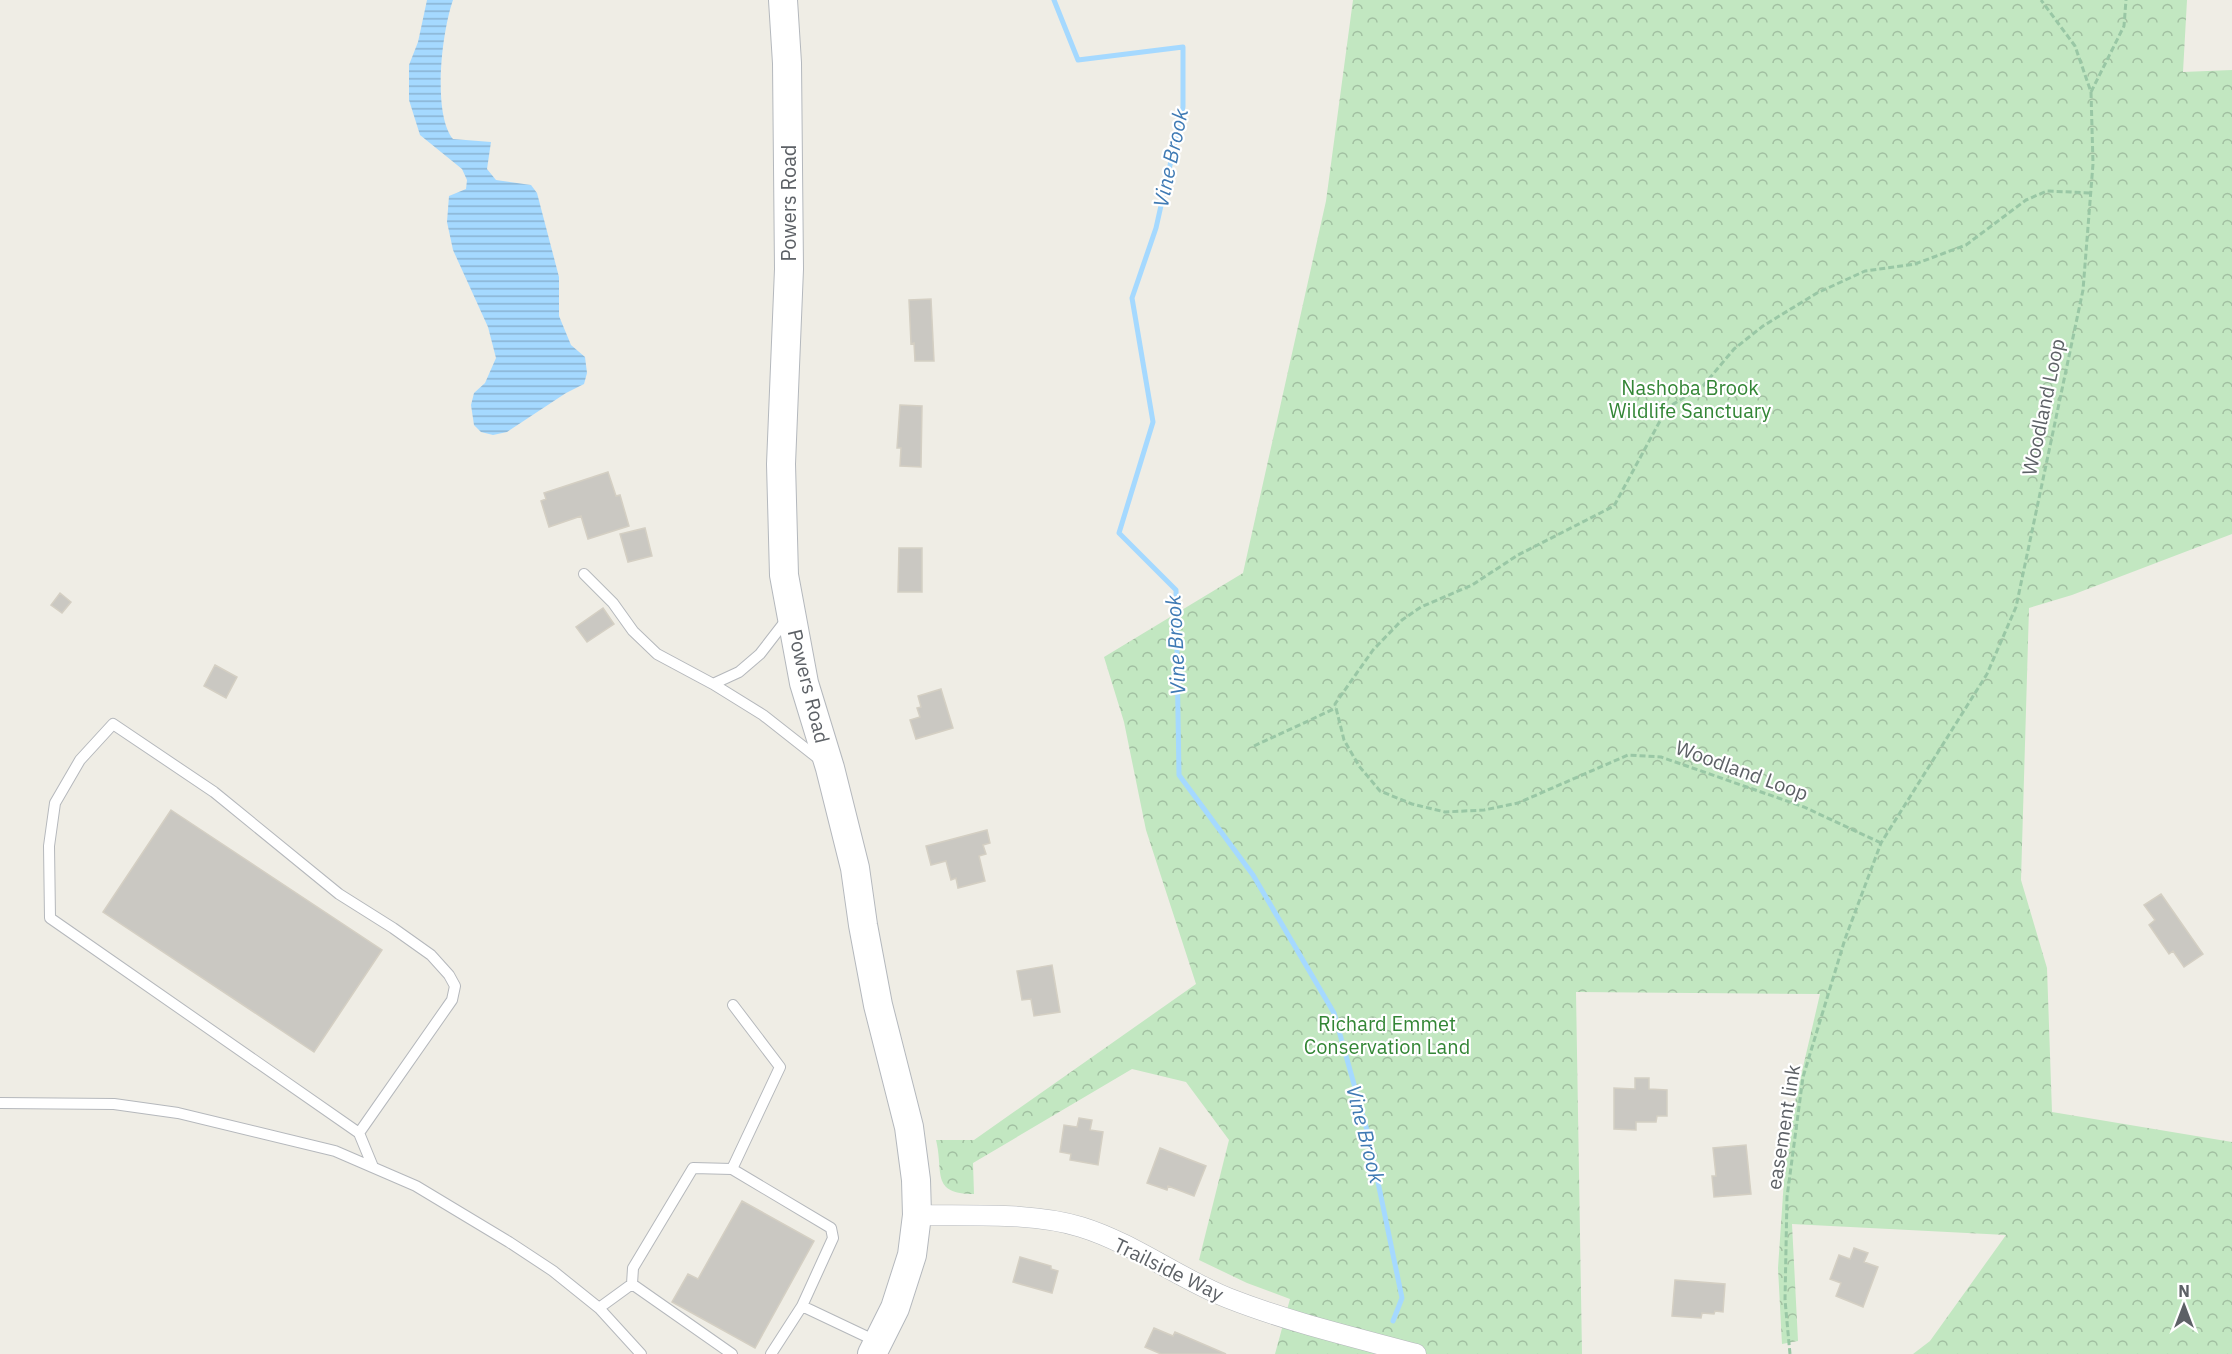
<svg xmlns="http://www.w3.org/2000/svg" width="2232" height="1354" font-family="'IBM Plex Sans',sans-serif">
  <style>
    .park { fill: url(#park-crowns) }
    .water { fill: url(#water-rules) }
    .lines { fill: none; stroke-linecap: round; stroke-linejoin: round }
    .stream { stroke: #a5d9ff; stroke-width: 5 }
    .building { fill: #cac8c2; stroke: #d4cfc3; stroke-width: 1.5 }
    .lane-casing { stroke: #b5b8bc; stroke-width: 12 }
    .street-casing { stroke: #b5b8bc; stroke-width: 21 }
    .secondary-casing { stroke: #b4b8bd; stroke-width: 30 }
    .path { stroke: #99c7a5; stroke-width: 3; stroke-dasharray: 6 3; stroke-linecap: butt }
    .lane { stroke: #fff; stroke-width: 10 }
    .street { stroke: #fff; stroke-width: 20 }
    .secondary { stroke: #fff; stroke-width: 28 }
    .labels { text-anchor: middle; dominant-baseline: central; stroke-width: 4.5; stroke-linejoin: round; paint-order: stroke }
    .street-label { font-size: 20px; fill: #5d6166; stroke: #fff }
    .park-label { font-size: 20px; fill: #338636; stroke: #fff }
    .water-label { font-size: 21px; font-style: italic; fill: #3f7ab4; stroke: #fff }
  </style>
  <defs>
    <pattern id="park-crowns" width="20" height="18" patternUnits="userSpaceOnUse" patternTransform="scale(1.5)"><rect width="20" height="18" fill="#c2e7c1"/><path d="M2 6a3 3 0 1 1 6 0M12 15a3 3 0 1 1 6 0" fill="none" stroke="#a1bfa1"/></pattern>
    <pattern id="water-rules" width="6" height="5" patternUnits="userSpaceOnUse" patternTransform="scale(1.5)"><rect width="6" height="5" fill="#a5d9ff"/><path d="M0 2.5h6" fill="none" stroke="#8ab3d2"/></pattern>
  </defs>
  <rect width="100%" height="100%" fill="#efede5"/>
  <path class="park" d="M1353,0H2187L2183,72L2232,70V534L2072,595L2029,608L2021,880L2047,968L2052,1112L2232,1142V1354H1913L1930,1341L2006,1235L1792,1224L1798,1341L1782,1344L1778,1268L1787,1136L1820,994L1576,992L1582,1354H1275L1290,1299L1247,1283L1199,1260L1229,1140L1186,1082L1132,1069L973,1163L974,1194C930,1194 944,1172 936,1140H974L1196,984L1146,830L1124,722L1104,657L1243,573L1326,201Z"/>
  <path class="water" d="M427,0H453C442,31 432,113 453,139L491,142L487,169L496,180L531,185L537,193L559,277V316L571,345L585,357L587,373L584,384L566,393L507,432L493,435L481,432L474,425L471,405L474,393L485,383L496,358L488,327L453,250L447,222L449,196L466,189L467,180L462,169L420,135L409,100V65L418,42Z"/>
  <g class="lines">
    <path class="stream" d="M1054,0L1078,60L1183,47V107L1156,228L1132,298L1153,422L1119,533L1176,590L1179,775L1253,875L1334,1013L1368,1134L1402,1298L1393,1321"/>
  </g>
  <path class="building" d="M931,299L934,361H915L914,343L911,344L909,300Z
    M900,405L922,406L921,467L900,466L901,448H897Z
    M608,472L616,496L620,495L629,526L588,539L581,516L549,527L541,501L546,499L544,493Z
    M645,528L652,556L628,562L620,534Z
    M899,548H922V592H898Z
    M60,593L71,602L62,613L51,605Z
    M603,608L614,624L587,642L576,627Z
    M215,665L237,677L226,698L204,686Z
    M941,689L953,728L916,739L910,720L920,717L917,708L921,707L918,696Z
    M171,810L382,950L314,1052L103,912Z
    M987,830L990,843L983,845L986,854L979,856L985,881L958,888L956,878L951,880L946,861L931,865L926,846Z
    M2161,894L2203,954L2184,967L2173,951L2169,954L2149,925L2155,920L2144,905Z
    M1052,965L1060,1012L1034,1016L1031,999L1022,1000L1017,971Z
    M1635,1078H1649V1089L1667,1090V1116H1657L1656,1122H1636V1130L1614,1129V1088L1635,1089Z
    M1079,1118L1092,1120L1090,1130L1103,1132L1098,1165L1070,1160L1071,1154L1060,1152L1064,1125L1077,1127Z
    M1746,1145L1751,1194L1714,1197L1712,1176H1716L1713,1148Z
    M1160,1148L1206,1166L1194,1196L1168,1186L1167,1190L1147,1183Z
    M742,1201L814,1241L755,1348L672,1302L688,1274L698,1279Z
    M1854,1248L1868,1253L1864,1262L1878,1267L1863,1307L1836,1296L1841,1283L1830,1279L1839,1255L1850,1259Z
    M1020,1257L1051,1266V1269L1058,1271L1052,1293L1013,1282Z
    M1675,1280L1725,1284L1723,1312L1715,1311L1714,1314L1702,1313L1701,1318L1672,1316Z
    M1154,1328L1173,1336L1175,1332L1226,1354H1161L1145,1347Z"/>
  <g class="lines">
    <defs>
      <path id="lane" d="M584,574L613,603L633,631L657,654L713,684
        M787,619L760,654L739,672L713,684L763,715L819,759
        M733,1005L780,1067L732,1169L831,1228L833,1238L802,1306L878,1342
        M0,1103L114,1104L178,1113L335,1151L416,1186L509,1242L553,1271L599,1308L641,1354
        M359,1133L452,1000L455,986L449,975L431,955L393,928L339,894L214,792L113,724L80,760L55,803L49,846L50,918L359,1133L373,1167
        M632,1284L633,1268L693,1168L732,1169
        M599,1308L632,1284L732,1354
        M771,1354L802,1306"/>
      <path id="street" d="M917,1215C968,1216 1033,1212 1081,1227C1133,1243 1178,1278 1228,1298C1289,1322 1353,1337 1416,1354"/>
      <path id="secondary" d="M783,0L787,63L789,269L781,464L784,575L804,683L830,768L855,868L863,925L878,1005L909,1127L916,1180L917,1215L912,1255L895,1308L872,1354"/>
    </defs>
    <use href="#lane" class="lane-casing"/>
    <use href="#street" class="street-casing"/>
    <use href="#secondary" class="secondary-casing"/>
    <path class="path" d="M2091,92L2124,26L2126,0
      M1254,746L1336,708
      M1881,843L1804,807L1661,757L1628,755L1518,803L1484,810L1445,812L1412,804L1380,791L1359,766L1344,740L1335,704L1373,650L1402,620L1421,607L1472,585L1518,555L1614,506L1667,408L1703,386L1734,349L1763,326L1817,293L1865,271L1915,264L1966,245L2026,200L2047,191L2091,193
      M1790,1354L1785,1300L1787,1197L1803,1077L1845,939L1881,843L1987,674L2016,607L2083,290L2093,164L2091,92L2075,46L2041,0"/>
    <use href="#lane" class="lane"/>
    <use href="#street" class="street"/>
    <use href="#secondary" class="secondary"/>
  </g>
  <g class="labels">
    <g class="street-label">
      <text transform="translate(788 203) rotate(-90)">Powers Road</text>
      <text transform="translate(2043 407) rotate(-78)">Woodland Loop</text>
      <text transform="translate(809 686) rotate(76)">Powers Road</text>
      <text transform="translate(1742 770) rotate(20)">Woodland Loop</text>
      <text transform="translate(1783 1127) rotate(-81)">easement link</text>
      <text transform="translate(1169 1269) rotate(26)">Trailside Way</text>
    </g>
    <g class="park-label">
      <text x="1690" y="387">Nashoba Brook<tspan x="1690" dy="23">Wildlife Sanctuary</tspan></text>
      <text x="1387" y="1023">Richard Emmet<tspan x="1387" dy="23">Conservation Land</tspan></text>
    </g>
    <g class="water-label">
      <text transform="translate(1170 158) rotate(-78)">Vine Brook</text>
      <text transform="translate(1175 645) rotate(-93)">Vine Brook</text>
      <text transform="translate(1366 1134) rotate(76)">Vine Brook</text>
    </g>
  </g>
  <g transform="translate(2184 1306)" stroke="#ffffff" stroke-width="4.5" paint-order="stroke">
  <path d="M0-4.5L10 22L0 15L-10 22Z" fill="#5d6166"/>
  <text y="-9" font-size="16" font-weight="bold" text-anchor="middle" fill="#5d6166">N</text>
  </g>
</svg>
